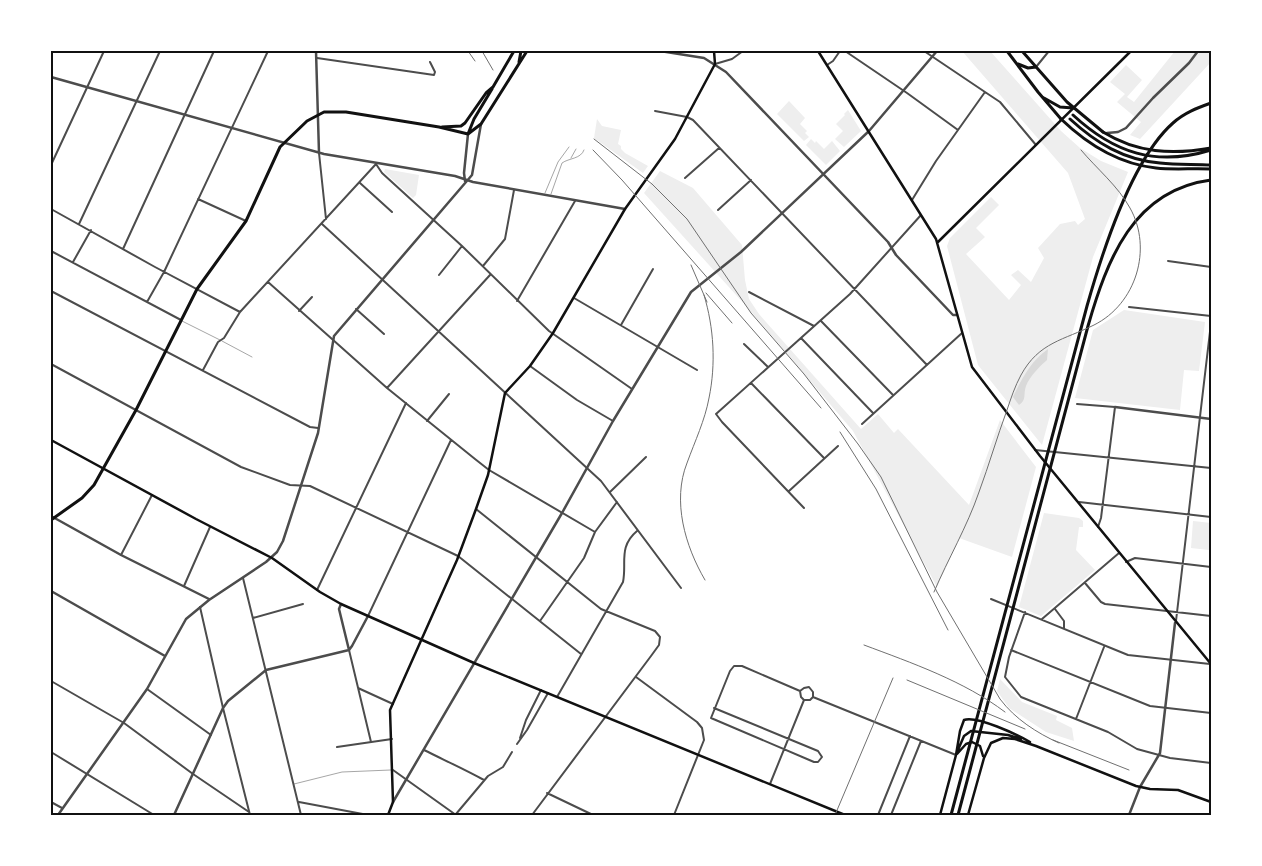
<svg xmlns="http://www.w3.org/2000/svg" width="1262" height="866" font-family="Rubik,sans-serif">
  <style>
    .green { fill: #eee }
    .water { fill: #d9d9d9 }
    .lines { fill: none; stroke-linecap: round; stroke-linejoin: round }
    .service { stroke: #4c4c4c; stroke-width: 0.5 }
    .minor { stroke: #4c4c4c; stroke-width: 2 }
    .tertiary { stroke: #4c4c4c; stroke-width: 2.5 }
    .secondary { stroke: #111; stroke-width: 2.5 }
    .primary { stroke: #111; stroke-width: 3 }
    .motorway { stroke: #111; stroke-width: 3 }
    .rail { stroke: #707070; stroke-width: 1 }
    .neatline { fill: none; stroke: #111; stroke-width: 2 }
  </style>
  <rect width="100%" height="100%" fill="#fff"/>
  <path class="green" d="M962,51H990L1061,131L1080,148L1101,161L1128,172L1093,257L1042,445L978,365L947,246L950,238L991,197L999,205L976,228L985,237L966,254L1009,300L1021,285L1011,275L1018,270L1031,282L1044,258L1038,248L1060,224L1075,221L1078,225L1085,219L1068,173Z
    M1175,51H1211V62L1140,139L1130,135L1141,122L1117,102L1125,94L1110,82L1126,65L1127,66L1142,80L1127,97L1134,102Z
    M789,101L805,118L800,124L807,131L805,133L809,137L804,141L777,114Z
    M848,110L861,131L844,147L835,139L843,131L836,124L845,115L844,114Z
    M597,119L602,126L621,130L618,144L621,146V149L625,153L648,166L643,173L594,138Z
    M811,139L815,143L816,141L824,149L832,141L840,151L826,165L806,145Z
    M385,169L419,175L416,195L413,198L384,172Z
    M660,171L693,188L742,245L745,280L749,299L759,314L861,429L878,414L894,433L898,429L969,505L1000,420L1036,467L1012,557L959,538L937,587L853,431L746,306L644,193Z
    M1124,310L1205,322L1199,371L1184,370L1180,410L1075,398L1093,330Z
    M1044,513L1079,518L1083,521V527H1079L1076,550L1095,570L1041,616L1019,607Z
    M1193,521L1211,523L1209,550L1191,548Z
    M1000,679L1022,702L1057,716L1056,720L1072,728L1074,741L1046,732L1009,708L997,691Z"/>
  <path class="water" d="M1048,349L1047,360C1039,367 1030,376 1026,386C1023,394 1027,400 1019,405L1013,397C1022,378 1031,361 1048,349Z"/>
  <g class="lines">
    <path class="service" d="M571,158L576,149
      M545,193L558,162L569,147
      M551,194L562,163C569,158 581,159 584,150
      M182,321L220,340
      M222,341L252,357
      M294,784L342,772L391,770"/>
    <path class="minor" d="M845,51L907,93L958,130
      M924,51L985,92L1000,102L1036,145
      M317,58L434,75L435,72L430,62
      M715,64L732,59L743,51
      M827,65L833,61L840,51
      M1036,67L1049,51
      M655,111L687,117L693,120L927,365
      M319,153L326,219
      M51,165L104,51
      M685,178L719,148
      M360,183L392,212
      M198,199L246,221
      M912,200L936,161L985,92
      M51,209L155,267L240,312
      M718,210L751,180
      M79,224L160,51
      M322,224L601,481L681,588
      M123,249L214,51
      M51,251L181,320
      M1168,261L1211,267
      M73,262L91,230
      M483,266L505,239L514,190
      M439,275L462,246
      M268,282L387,388L475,459L489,470L595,532
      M51,291L310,427L318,428
      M749,292L814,326
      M574,298L697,370
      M517,301L575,201
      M147,302L164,272L268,51
      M1129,307L1211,316
      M356,309L384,334
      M299,311L312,297
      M821,321L893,395
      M621,325L653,269
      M801,338L873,413
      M744,344L768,367
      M51,364L241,467L290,485L310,486L458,556L581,654
      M530,366L577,400L613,421
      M203,370L218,342L224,338L240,312L376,164L382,173L462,246L549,331L632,389
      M751,383L824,458
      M387,388L490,275
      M1077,404L1115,407L1101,518L1098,527
      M427,421L449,394
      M862,424L962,333
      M1035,450L1211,468
      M789,491L838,446
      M610,492L646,457
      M1079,502L1211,517
      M804,508L722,422L716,414L850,294L921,215
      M476,509L601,609L655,631L660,637L659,645L651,656L532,815
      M121,555L152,495
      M1126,562L1135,558L1211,567
      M243,578L301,815
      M1085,583L1101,602L1105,604L1211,616
      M184,586L210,527
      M317,590L406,403
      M991,599L1128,655L1210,664
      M200,607L223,708L250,815
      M1055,609L1064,621V628
      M1025,612L1009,657L1005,677L1021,697L1108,732L1137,749L1170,758L1211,763
      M368,616L451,440
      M253,618L303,604
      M1042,619L1119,553
      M540,621L584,558L595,532L617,502
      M1176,621L1211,323
      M349,650L371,742
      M1011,650L1150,706L1211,713
      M636,677L697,722L702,728L704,740L674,815
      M51,681L124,723L193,774L249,812
      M358,688L393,704
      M147,689L211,735
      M800,691L804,688L809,687L813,692V697
      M800,691L801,697L804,700H810L813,697
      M557,697L623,582C627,563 618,547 637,531
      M813,697L956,755
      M714,708L818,751L822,757L818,762H814L711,718L730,671L734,666H742L800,691
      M1076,719L1104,647
      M520,738L526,720L541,690
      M517,744L527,730L548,693
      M337,747L392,739
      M424,750C444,760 464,769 484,780
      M51,752L154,815
      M393,770L456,815
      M770,784L804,700
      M547,793L593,815
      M51,802L62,808
      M299,802L368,815
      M456,814L488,776L503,767L512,752
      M878,815L910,736
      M891,815L921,741"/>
    <path class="tertiary" d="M316,51L319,153
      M660,51L704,58L726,72L888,242L896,255L953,315H957
      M51,77L324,154L455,176L473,182L625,209
      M1107,133L1118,132L1126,128L1153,98L1189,63L1198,51
      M465,181L464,173L468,134
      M1115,407L1211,419
      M51,516L121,555L209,599
      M51,591L165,656
      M341,604L339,609L349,650
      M349,650L352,646L368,616
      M393,802L562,513L613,421L691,292L741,252L869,131L937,51
      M58,815L147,689L186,619L209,600L266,562L277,552L283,541L318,433L334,336L472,175L481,124
      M174,815L223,708L228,701L266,670L349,650
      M1129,815L1140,787L1160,753L1175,623"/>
    <path class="secondary" d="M818,51L936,239L972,367L1040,456L1211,664
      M938,242L1131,51
      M51,440L196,519L272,558L320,592L341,604L474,663L845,815
      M958,750L964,736L971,731L1008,735L1021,739
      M957,754L966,744L972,742L980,746L983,756
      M388,815L393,802L390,710L457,560L476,509L488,475L505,393L530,366L553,333L625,209L675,139L715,64L714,51
      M940,815L956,755L960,731L964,720C976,715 1018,735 1030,742
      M968,815L984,758L991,743L1003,738L1015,739L1036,746L1136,786L1150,789L1178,790L1211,802"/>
    <path class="primary" d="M1007,51L1038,92L1061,119
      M1022,51L1067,102L1103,132
      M519,62L521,51
      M1018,64L1028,68L1036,67
      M1044,98L1060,107L1073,108
      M442,127L461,126L465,123L486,93L493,87L514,51
      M468,134L474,119L492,89
      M51,520L82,498L94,485L136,410L197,289L246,221L280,147L307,121L324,112H346L439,127L468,134L481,124L527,51"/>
    <path class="motorway" d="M1073,115C1114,153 1156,167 1211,150
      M1061,119C1088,145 1119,164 1156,168C1174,170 1193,168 1211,169
      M1070,119C1096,143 1124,160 1160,163C1177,165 1194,164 1211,165
      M1103,132C1137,153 1172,155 1211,148
      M951,815L1087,306C1102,253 1131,160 1173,123C1184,113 1197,108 1211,103
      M958,815L1088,326C1107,260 1133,190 1211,180"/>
    <path class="rail" d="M468,51L475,61
      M482,51L493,70
      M594,139L652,184L687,219L751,313L804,374L858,444L881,477L937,592L1000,699C1015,719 1037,733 1059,743
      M593,150L622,180L821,408
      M691,265L707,302
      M706,293L732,323
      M704,295C714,328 716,364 709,398C705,420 695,441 687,463C672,501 685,546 705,580
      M840,432L876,489L948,630
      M934,592C948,559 967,527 979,492C989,465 997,437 1007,410C1011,398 1015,386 1021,375C1039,342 1064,340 1094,325C1136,304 1153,249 1130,208C1118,186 1097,169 1081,150
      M864,645C912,663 964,681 1005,712
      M907,680L1025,729
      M1053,740L1129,770
      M835,815L893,678"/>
  </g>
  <rect width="1262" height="866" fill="none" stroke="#ffffff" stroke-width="105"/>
  <rect x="52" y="52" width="1158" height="762" class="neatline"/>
</svg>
